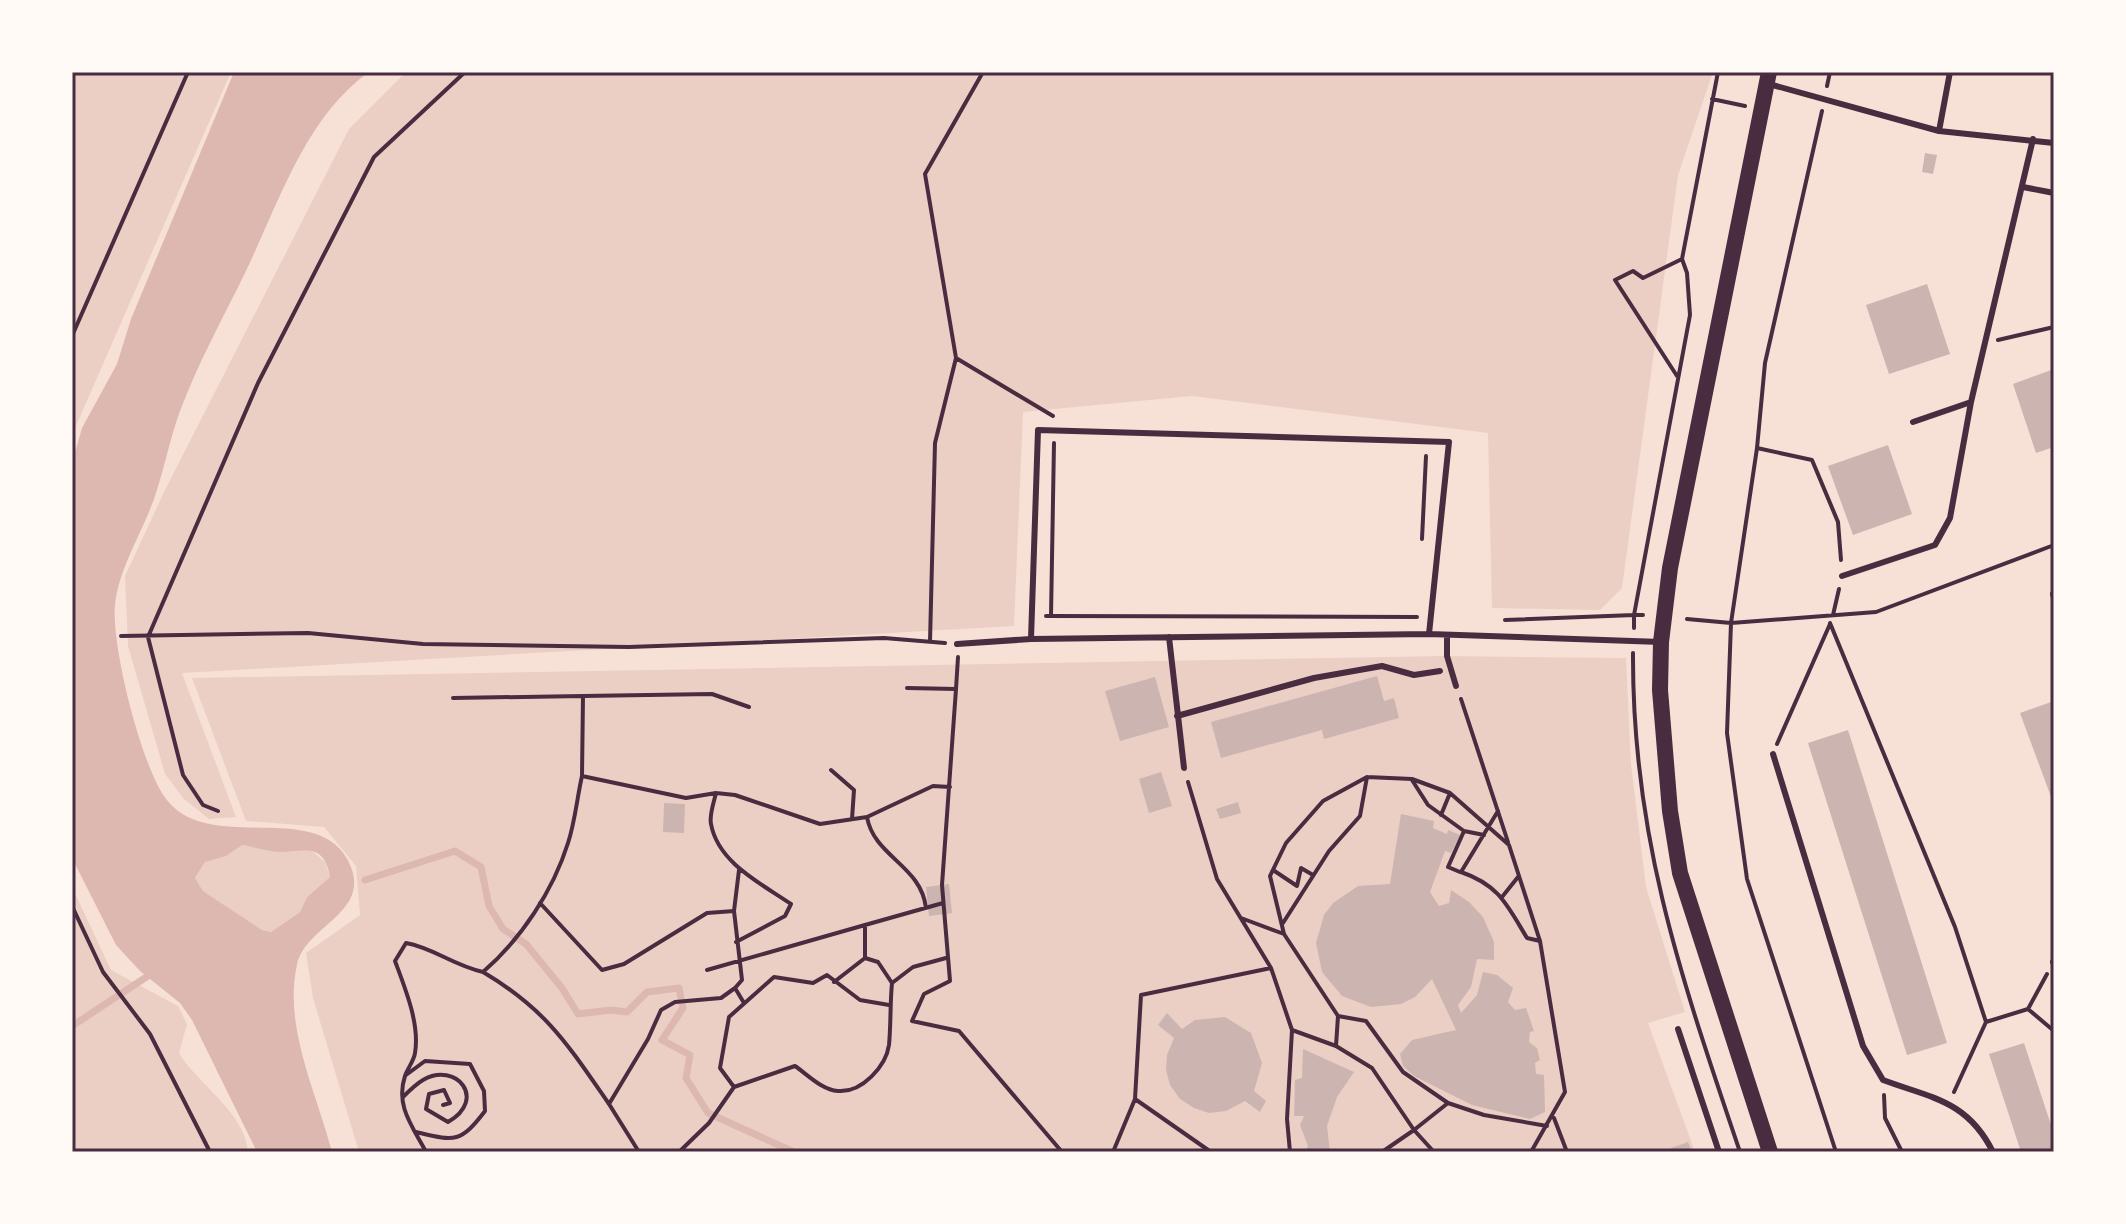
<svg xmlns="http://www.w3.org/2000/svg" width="2126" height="1224" font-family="Inter,sans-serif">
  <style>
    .green { fill: #ebcfc5 }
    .water { fill: #dcb8b0; fill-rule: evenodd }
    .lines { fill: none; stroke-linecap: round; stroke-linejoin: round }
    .stream { stroke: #dcb8b0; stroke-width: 7 }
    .building { fill: #ccb4b1 }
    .path { stroke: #4a2c40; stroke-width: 4 }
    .service { stroke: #4a2c40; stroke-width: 6 }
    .secondary { stroke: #4a2c40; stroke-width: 16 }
    .neatline { fill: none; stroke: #4a2c40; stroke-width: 3 }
  </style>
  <rect width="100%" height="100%" fill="#f7e1d7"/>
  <path class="green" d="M72,72H231L72,435Z
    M406,72H1713L1678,175L1622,588L1600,610L1492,608L1488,433L1192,396L1023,412L1014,626L182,673L236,817L209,819L184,799L165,774L128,646L125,576L165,490L349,129Z
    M1443,656L1626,658L1631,764L1646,887L1685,1012L1648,1023L1695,1152H359L313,998L306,953L360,915L356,866L324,827L246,821L192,678Z
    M242,845L283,852L297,847L312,851L325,862L330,877L307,897L300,912L271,932L262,930L203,891L195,878L205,862Z
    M72,887L111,970L178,1006L187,1024L179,1053C198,1085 245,1112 248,1152H72Z"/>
  <path class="water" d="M234,72H369C305,117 278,205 245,273C223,318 198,363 180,411C170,438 165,466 156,493C144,531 119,566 115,605C111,646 141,763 164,796C206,859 322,794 351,867C369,914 305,926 297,965C283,1026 317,1094 332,1152H257L192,1020L180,1003L140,971L116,945L72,858V463L82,428L117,364L131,319ZM242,845C254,847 269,852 280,852C303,852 324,841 330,877L307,897L300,912L271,932L262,930L203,891L195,878L205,862L226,856Z"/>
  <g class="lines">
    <path class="stream" d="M365,880L455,851L481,867L489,906L503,929L526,944L562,988L578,1014L611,1010L627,1012L647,992L679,988L683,1008L662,1040L690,1055L686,1078L708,1113L794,1152
      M72,1026L154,972"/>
  </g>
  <path class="building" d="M1925,153L1937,155L1933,174L1922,172Z
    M1927,284L1950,354L1889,374L1866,305Z
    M2054,369V447L2036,453L2013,384Z
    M1888,445L1912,514L1853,535L1828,466Z
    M1377,676L1384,701L1394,698L1399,718L1324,739L1322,730L1221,758L1211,722Z
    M1155,677L1169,727L1120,741L1105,691Z
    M2054,701V805L2020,713Z
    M1848,730L1947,1043L1907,1055L1808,743Z
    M1161,772L1172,806L1149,813L1139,779Z
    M1238,802L1241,813L1220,819L1216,809Z
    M664,803L685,804L684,833L663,832Z
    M1401,814L1434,821L1433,828L1447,834L1448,830L1460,835L1451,853L1445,851L1430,892L1439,906L1449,903L1451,890L1469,902L1483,917L1494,942V960L1477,959L1471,987L1458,1005L1461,1013L1477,995L1483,972L1497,975L1513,988L1508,1002L1515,1010L1526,1008L1534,1031L1530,1032L1529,1042L1537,1048L1540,1060L1535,1063L1536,1074L1544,1075L1545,1112L1530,1119L1472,1105L1414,1076L1403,1066L1400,1054L1412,1040L1456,1030L1432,979L1415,997L1401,1004L1371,1007L1342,996L1322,972L1316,943L1324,915L1333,903L1358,886L1390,884Z
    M949,884L952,913L929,916L926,887Z
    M1167,1013L1182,1029L1195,1020L1225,1017L1251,1033L1262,1063L1254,1091L1266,1101L1260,1112L1245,1101L1226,1111L1209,1113L1194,1108L1180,1099L1170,1085L1166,1070L1167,1055L1174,1038L1158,1025Z
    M2024,1043L2054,1134V1152H2021L1989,1054Z
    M1303,1049L1354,1072L1337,1097L1327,1126L1330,1152H1305L1308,1146L1300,1125L1304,1116H1294L1295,1080L1302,1078Z
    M1688,1142L1692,1152H1673L1671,1148Z"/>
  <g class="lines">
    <path class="path" d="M1827,86L1830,72
      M1712,99L1745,106
      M1822,111L1765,363L1757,448L1731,623L1727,733L1747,879L1836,1152
      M72,336L188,72
      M1998,340L2054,327
      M956,358L1053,416
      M1677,376L1615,280L1633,271L1643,278L1682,259
      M1757,448L1812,460L1838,522L1841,560
      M1422,539L1426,456
      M1643,615H1634L1690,315L1687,273L1682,259L1718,72
      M1833,615L1839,589
      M1046,616L1417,617
      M1051,616L1054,443
      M1687,619L1731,623L1876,612L2054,545
      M1505,620L1634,615V628
      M1830,623L1955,927L1986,1022
      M121,636L308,633L423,644L629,647L884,638L945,643
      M930,642L935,443L956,358L925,174L983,72
      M1633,653C1632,838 1682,980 1740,1152
      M907,688L956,689L942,885L950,981L924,994L912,1021L959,1031L1062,1152
      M956,689L958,657
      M583,696L712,694L749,707
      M453,698L583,696L582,776
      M1461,699L1508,842
      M1777,744L1830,624
      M831,770L854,790L852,819
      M1412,780L1428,805L1464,831
      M1188,782L1217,879L1271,968
      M716,793C714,802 709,815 711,824C718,863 762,884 791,904L785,916L736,942
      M218,811L203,805L183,775L148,637L258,383L374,157L465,72
      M1498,811L1461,872C1499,885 1507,905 1527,938L1540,941
      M1441,815L1450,793
      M867,817C874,857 921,865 926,908
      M1273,870L1297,886L1301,868L1313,875
      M1460,872L1448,867L1464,831L1484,835
      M1502,897L1518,877
      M540,903L602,970L624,964L707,913L734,911L742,980L735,988
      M72,906L103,972L150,1034L210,1152
      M734,911L739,870
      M1241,918L1284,934
      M1283,923L1329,851L1360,816L1367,777
      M865,958L878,962L892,983
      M707,970L865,925
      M483,972C547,1010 568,1045 609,1104L648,1039L661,1010L675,1002L721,998L735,988L744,1003
      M2047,974L2028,1009L2054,1031
      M834,982L865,958V925L943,903
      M1338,1016L1366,1021L1403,1072L1448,1103L1414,1130L1434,1152
      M1292,1030L1336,1046L1372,1068L1414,1130L1382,1152
      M1336,1046L1338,1016L1284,934L1270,876L1286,843L1323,801L1367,777L1412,779L1450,793L1509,845L1540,941L1565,1092L1531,1152
      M406,1075L425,1061L470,1064L484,1091L485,1111C460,1144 454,1141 416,1132
      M734,1087L720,1068L729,1017L774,977L813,983L827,975L860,1000L889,1005
      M1954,1092L1986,1022L2028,1009
      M1884,1095L1885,1118L1902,1152
      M403,1097C409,1091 416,1084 423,1080C456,1061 488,1099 448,1122L426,1109L429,1094L444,1090L450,1103L443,1105
      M1135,1099L1211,1152
      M1448,1103L1484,1115L1547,1126
      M609,1104L639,1152
      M1554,1118L1567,1152
      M426,1152C413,1127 395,1106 405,1076C407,1069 414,1061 415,1053C420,1024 405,988 395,961L406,943C434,948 452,965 483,972C521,939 553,891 568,843C575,822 577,798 582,776L686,798L716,793L735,795L820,824L867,817L933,786L950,787
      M679,1152L709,1123L734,1087L795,1066C808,1075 822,1090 838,1091C862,1093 886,1066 889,1045C891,1024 890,1003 892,983L913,967L946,958
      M1113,1152L1135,1099L1141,995L1271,968L1292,1030L1287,1119L1290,1152"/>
    <path class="service" d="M1769,84L1939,131L2054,143
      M1939,131L1950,72
      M2023,187L2054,193
      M1913,422L1971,402
      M1842,576L1935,545L1950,518L1971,402L2033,139
      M2053,594L2054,598
      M1429,634L1449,442L1038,430L1031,639L1429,634L1661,642
      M1447,635V656L1456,686
      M1169,637L1184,768
      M957,644L1031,639
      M1177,716L1314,678L1382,666L1414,675L1440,671
      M1773,754L1863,1046L1883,1080C1931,1098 1967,1100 1993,1152
      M2053,962H2054
      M1678,1029L1719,1152"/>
    <path class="secondary" d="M1769,72L1670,568L1661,642L1660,690L1670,811L1680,873L1770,1152"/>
  </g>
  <rect width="2126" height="1224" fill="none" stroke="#fffaf5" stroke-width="148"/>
  <rect x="74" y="74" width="1978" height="1076" class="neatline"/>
</svg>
